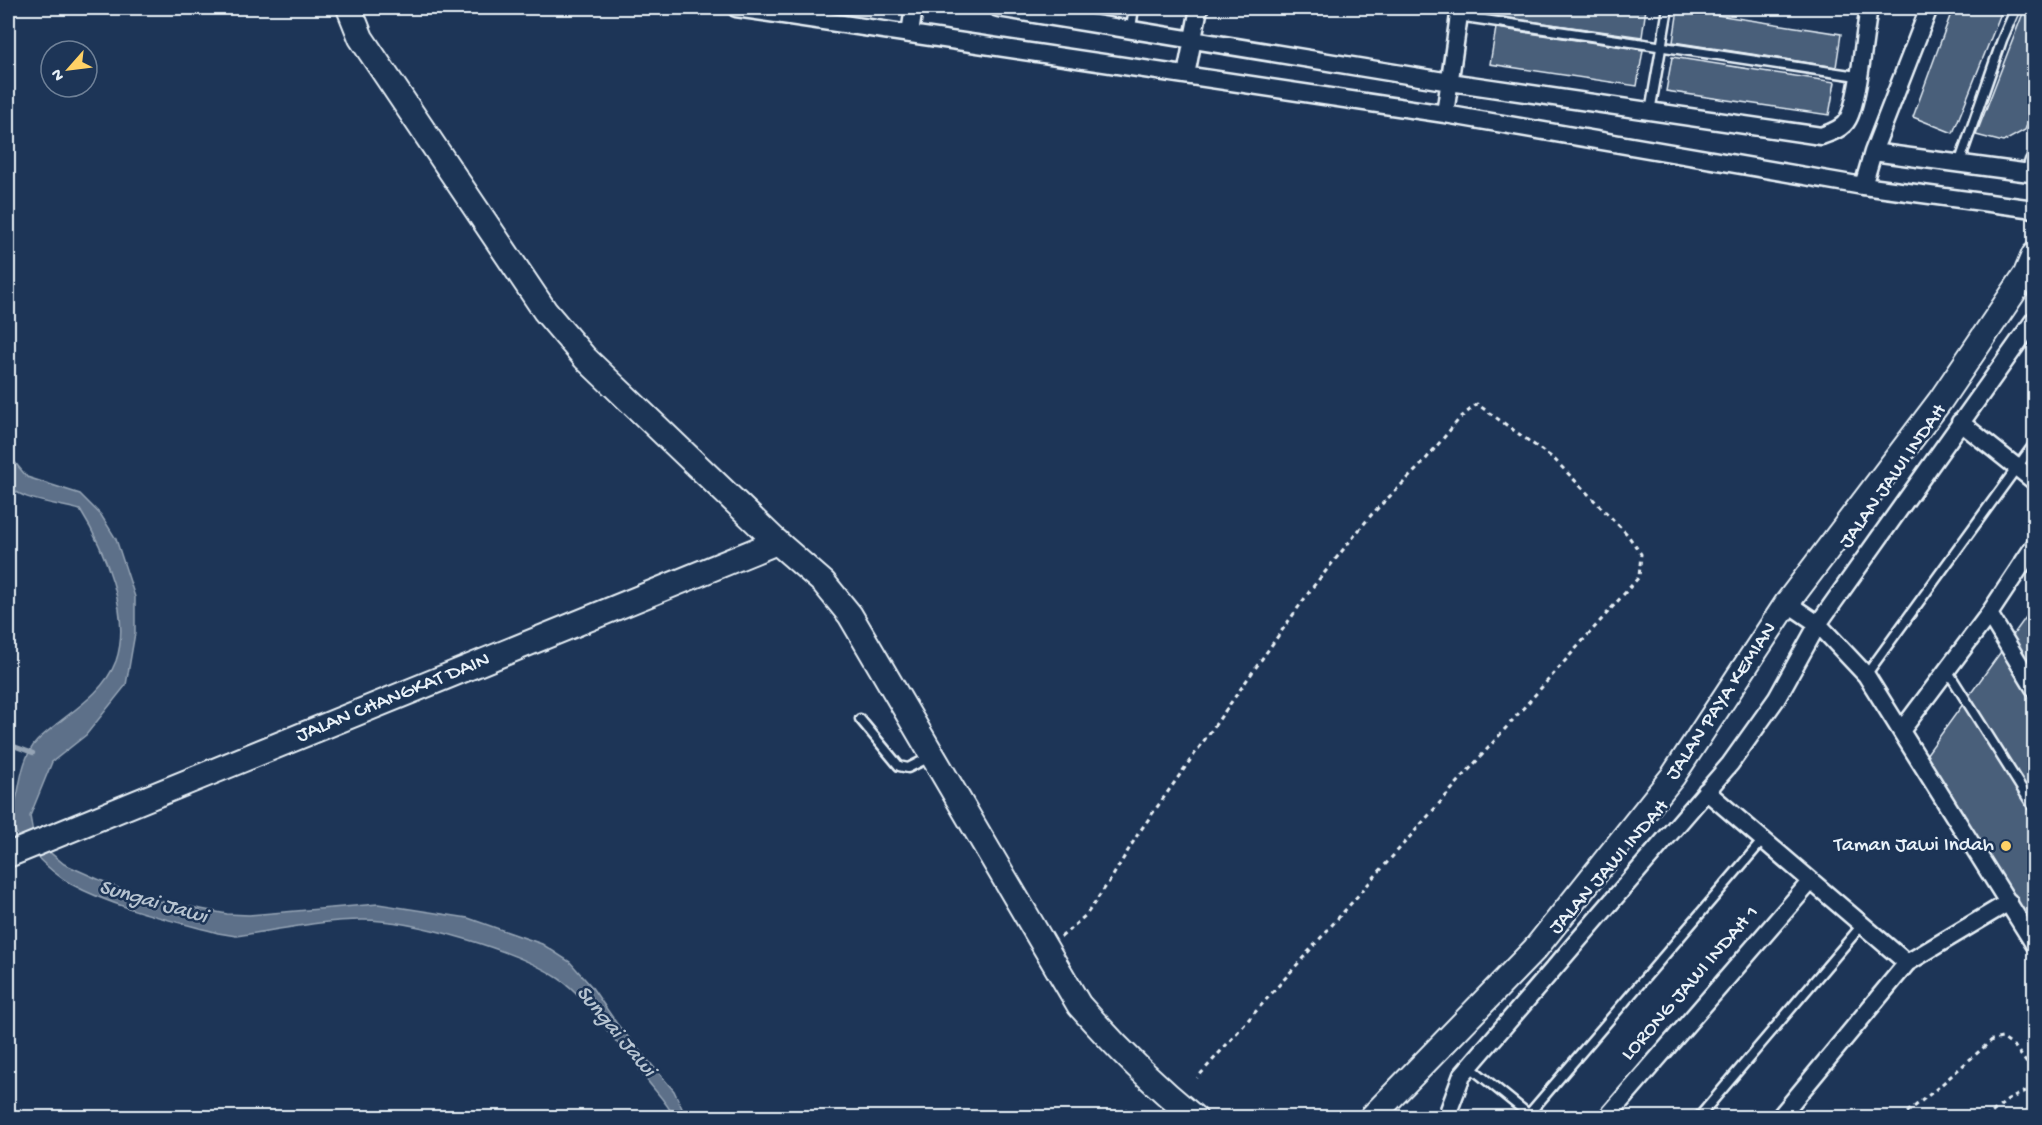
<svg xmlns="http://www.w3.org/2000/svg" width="2042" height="1125" font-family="'Gochi Hand',sans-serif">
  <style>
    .water { fill: #5d7089; stroke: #95a4b5; stroke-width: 1.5 }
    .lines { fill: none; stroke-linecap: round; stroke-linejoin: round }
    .stream { stroke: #95a4b5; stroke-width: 4.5 }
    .building { fill: #495e7a; stroke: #e8f1f8; stroke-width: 1.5 }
    .lane-casing { stroke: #e8f1f8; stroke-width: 13 }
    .street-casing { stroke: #e8f1f8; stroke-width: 21 }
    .secondary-casing { stroke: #e8f1f8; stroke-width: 28 }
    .path { stroke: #e8f1f8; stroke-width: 3; stroke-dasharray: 4.5 4.5; stroke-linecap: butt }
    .lane { stroke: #1d3557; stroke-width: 8 }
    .street { stroke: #1d3557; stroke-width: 16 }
    .secondary { stroke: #1d3557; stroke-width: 24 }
    .poi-dot { fill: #ffd166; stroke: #1d3557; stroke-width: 2 }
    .labels { text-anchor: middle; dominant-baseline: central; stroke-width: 5; stroke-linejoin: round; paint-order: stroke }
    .street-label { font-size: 21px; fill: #e8f1f8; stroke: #1d3557 }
    .poi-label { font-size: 21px; fill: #e8f1f8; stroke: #1d3557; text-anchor: end }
    .water-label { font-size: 22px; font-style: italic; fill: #b7c4d1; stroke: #1d3557 }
  </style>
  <rect width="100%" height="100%" fill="#1d3557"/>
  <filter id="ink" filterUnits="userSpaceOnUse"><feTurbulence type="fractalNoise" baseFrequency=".0167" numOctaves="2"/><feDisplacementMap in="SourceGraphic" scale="12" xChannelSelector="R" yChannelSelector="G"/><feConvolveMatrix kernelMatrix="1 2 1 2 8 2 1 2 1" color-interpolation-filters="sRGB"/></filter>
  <g filter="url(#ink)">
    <path class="water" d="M8,454L27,477L80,494L101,515L116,539L135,597V633L126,685L86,735L52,762L30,816L34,839L64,864L138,897L227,914L249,915L378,904L468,918L542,944L570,962L591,986L617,1024L674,1091L686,1117H674C666,1100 650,1087 640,1070C635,1062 632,1053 625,1045H619C600,1023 583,994 558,978C516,950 413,920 363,920C321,920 278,930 236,936L218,933C170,920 115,908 71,884C57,876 44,864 33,853C25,845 14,834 13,823C12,813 15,802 18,792C21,775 25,753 37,741C63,715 102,698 116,661C132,615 104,548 80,510C64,504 13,501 8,482C5,474 8,463 8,454Z"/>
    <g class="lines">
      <path class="stream" d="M8,744L33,753"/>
    </g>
    <path class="building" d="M1149,8H1181V12Z
      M1496,8H1646L1642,37L1495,16Z
      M1953,8H2003L1953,133L1913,117Z
      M2025,8H2034V107L2025,130L2003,142L1976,135Z
      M1678,9L1841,34L1836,67L1673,42Z
      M1496,28L1643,50L1637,86L1490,64Z
      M1672,57L1835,82L1829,115L1666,91Z
      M2034,606V930L1921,762Z
      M1126,1109L1134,1118H1116Z"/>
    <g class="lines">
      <defs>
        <path id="lane" d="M1458,16L1857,76
          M1131,28L1134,8
          M1650,112L1668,8
          M1959,164L2002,40L2016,8
          M1947,670L2034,808
          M1866,675L2034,444
          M860,719L899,766L908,768L932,756
          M1469,1066L1532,1117
          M1528,1115L1763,840
          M1698,1118L1862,925"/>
        <path id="street" d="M736,8L1445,114L1863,186L2034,209
          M998,8L1450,82L1821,136C1830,133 1843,129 1848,119C1859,99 1864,34 1869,8
          M910,33L914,8
          M1186,75L1199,8
          M1445,114L1460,8
          M1873,152L2030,173L2034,161
          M1863,186L1873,152L1929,8
          M1960,422L2034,481
          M1787,603L1818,624L1866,675L2034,944
          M1989,614L2034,688
          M1901,731L1989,614L2034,546
          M1706,791L1907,963
          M1446,1118L1462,1075L1730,764L1777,698L1818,624L2034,320
          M1606,1118L1811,881
          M1779,1118L1907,963L2009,902"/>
        <g id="secondary">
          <path d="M349,8L361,38L545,311L585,358L777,542L824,583L850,615L1079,1005C1115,1046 1152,1083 1195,1118"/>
          <path id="s1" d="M8,855L777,542"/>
          <path id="s2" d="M1371,1118L1535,949L1673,776L1787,603L1940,401L2026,274L2034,255"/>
        </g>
      </defs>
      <use href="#lane" class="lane-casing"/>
      <use href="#street" class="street-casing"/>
      <use href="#secondary" class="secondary-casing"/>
      <path class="path" d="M1061,937L1086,915L1111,879L1138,834L1312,588L1372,514L1421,465L1460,418L1477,404L1554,459L1627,534L1641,554L1639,577L1197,1078
        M1900,1118L1934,1091L1992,1040L2002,1038L2015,1047L2034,1073
        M1985,1118L2008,1100L2034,1087"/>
      <use href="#lane" class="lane"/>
      <use href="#street" class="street"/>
      <use href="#secondary" class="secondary"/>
    </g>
  </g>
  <circle class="poi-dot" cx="2006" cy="846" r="6"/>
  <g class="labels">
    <g class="street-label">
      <text transform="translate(1894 477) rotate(-55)">JALAN JAWI INDAH</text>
      <text stroke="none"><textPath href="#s1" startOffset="416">JALAN CHANGKAT DAIN</textPath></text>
      <text stroke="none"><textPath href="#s2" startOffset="546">JALAN PAYA KEMIAN</textPath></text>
      <text transform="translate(1610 868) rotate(-49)">JALAN JAWI INDAH</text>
      <text transform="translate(1691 984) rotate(-49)">LORONG JAWI INDAH 1</text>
    </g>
    <g class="poi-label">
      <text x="1994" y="846">Taman Jawi Indah</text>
    </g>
    <g class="water-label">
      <text transform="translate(153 903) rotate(16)">Sungai Jawi</text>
      <text transform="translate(615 1032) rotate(50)">Sungai Jawi</text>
    </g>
  </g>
  <rect width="2042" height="1125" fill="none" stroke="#1d3557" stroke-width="30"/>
  <rect x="15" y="15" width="2012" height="1095" fill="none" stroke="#e8f1f8" stroke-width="2" filter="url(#ink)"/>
  <g transform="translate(69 69) rotate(242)"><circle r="28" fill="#1d3557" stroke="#6e8097" stroke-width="1.5"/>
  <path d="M0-4.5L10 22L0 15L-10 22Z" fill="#ffd166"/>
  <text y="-9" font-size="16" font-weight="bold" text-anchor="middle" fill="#e8f1f8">N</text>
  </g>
</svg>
